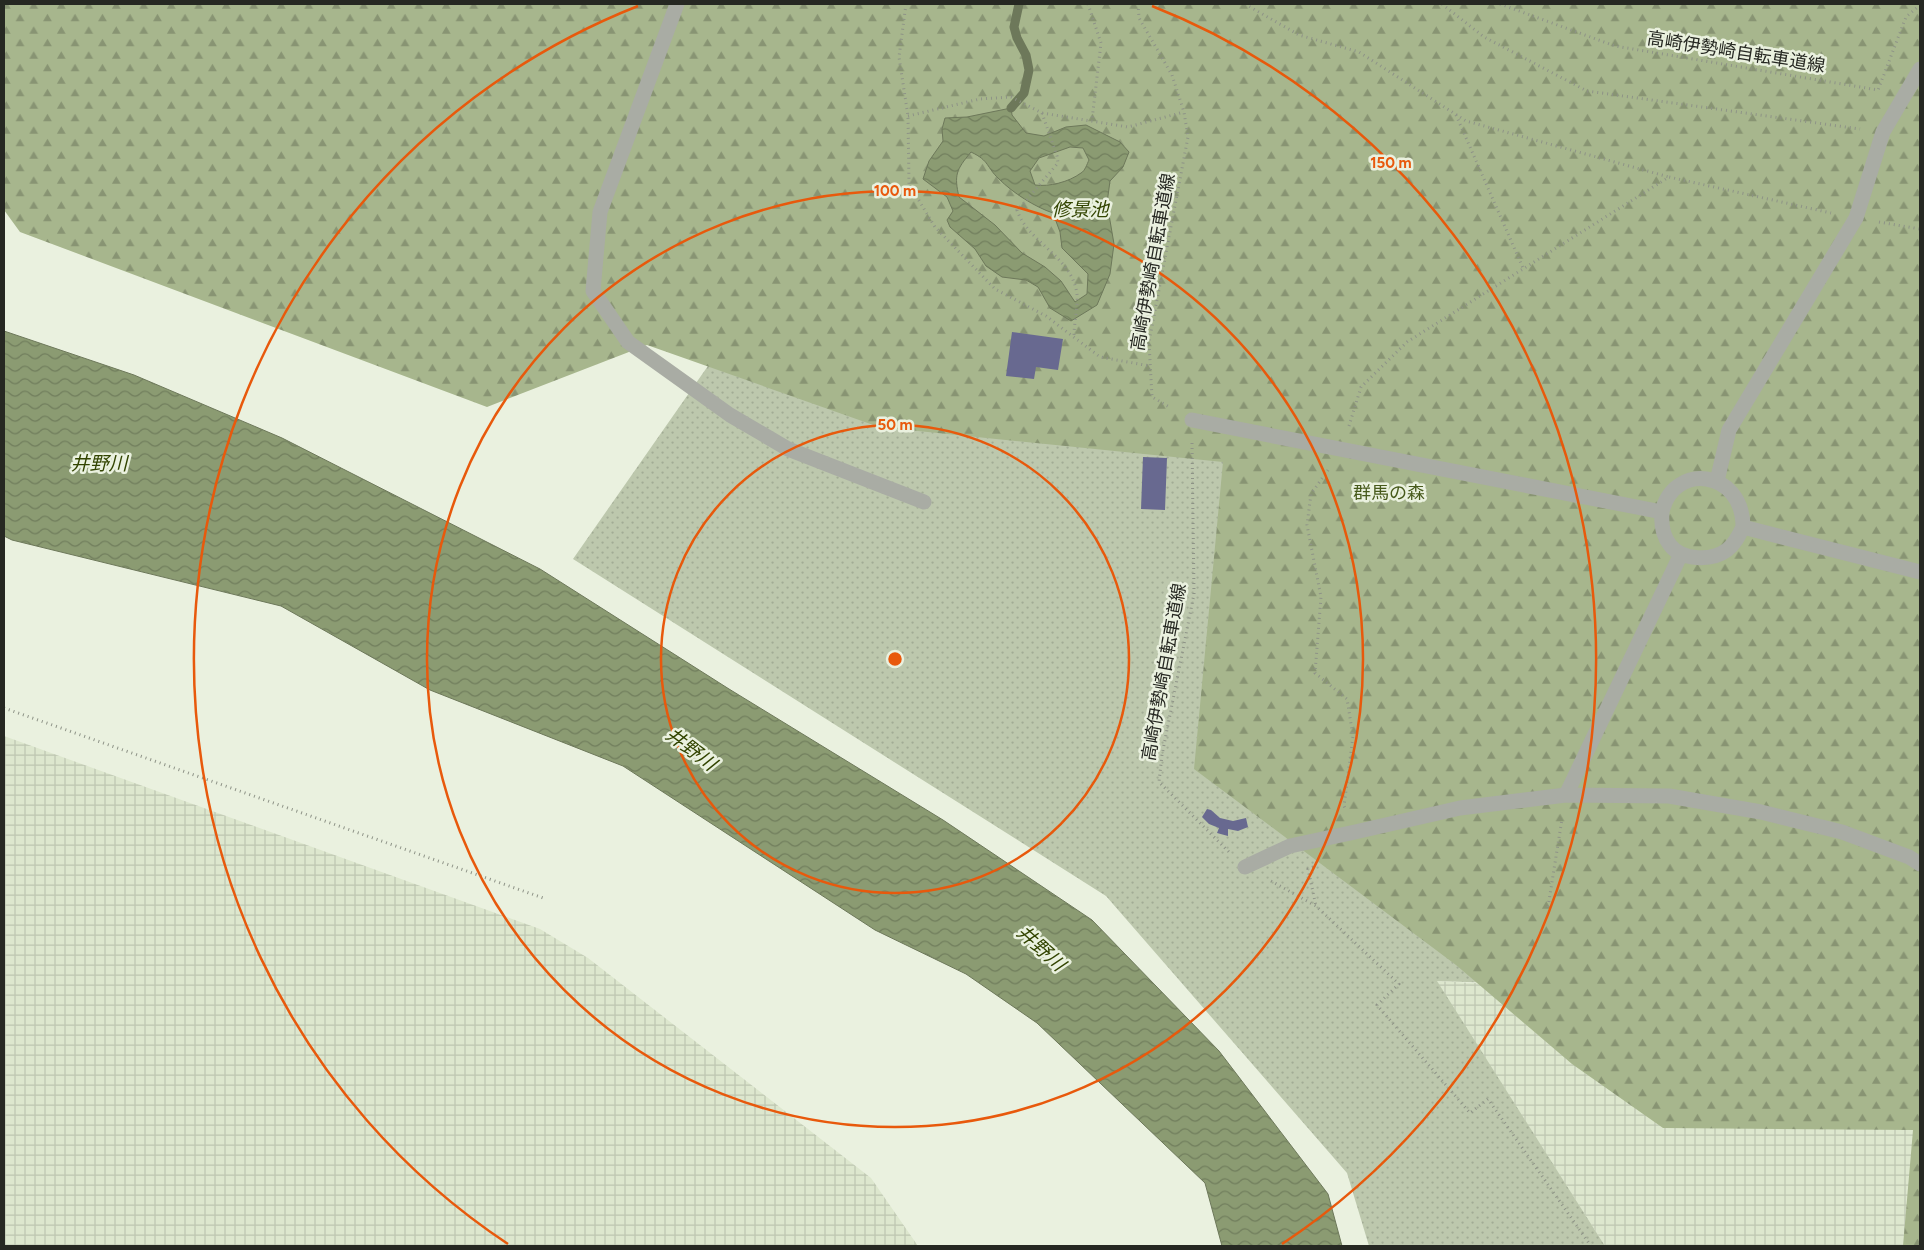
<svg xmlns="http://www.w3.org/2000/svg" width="1924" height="1250" font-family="Figtree,'Noto Sans JP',sans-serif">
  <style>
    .industrial { fill: url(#industrial-grid) }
    .green { fill: url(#green-dots) }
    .forest { fill: url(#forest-firs) }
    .water { fill: url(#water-waves); stroke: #6d785a; fill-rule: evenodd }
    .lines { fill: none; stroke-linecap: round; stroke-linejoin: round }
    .stream { stroke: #6d785a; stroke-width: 9 }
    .building { fill: #686990 }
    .path { stroke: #8e9387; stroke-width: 3; stroke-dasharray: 1 4; stroke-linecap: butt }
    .minor { stroke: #a9aca4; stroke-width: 15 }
    .ring { fill: none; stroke: #e8590c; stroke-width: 2.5 }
    .labels { text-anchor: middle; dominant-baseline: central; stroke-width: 5; stroke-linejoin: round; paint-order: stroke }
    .street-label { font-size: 18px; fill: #262822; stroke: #eaf1df }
    .park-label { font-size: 18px; fill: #475a1c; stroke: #eaf1df }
    .water-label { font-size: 19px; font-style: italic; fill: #324400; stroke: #eaf1df }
    .centre { fill: #e8590c; stroke: #eaf1df; stroke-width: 2.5 }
    .ring-label { font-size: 15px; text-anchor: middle; font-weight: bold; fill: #e8590c; stroke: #eaf1df; stroke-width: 5; stroke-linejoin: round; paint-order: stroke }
  </style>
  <defs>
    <pattern id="industrial-grid" width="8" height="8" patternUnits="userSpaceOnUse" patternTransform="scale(1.25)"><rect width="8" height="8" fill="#dde7ce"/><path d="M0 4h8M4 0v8" fill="none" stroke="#bec6b1"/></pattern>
    <pattern id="green-dots" width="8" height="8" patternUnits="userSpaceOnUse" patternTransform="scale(1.25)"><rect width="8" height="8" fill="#bdc8ad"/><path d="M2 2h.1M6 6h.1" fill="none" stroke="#a2ac95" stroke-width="1.8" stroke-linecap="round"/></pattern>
    <pattern id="forest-firs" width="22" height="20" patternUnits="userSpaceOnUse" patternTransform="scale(1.25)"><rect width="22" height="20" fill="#a7b68d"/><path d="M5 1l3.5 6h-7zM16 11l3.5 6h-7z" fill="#889473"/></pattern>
    <pattern id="water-waves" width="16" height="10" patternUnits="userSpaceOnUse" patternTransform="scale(1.25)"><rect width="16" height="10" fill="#8b9b72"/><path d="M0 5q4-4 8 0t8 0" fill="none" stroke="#717e5d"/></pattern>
  </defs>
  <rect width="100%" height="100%" fill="#eaf1df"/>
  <path class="industrial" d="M4,736L540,929L588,958L871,1178L918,1246H4Z
    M1436,981L1808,1001L1920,1026V1246H1605Z"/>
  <path class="green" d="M1920,4L1812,994L1437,981L1605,1246H1369L1347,1173L1106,896L573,559L849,164Z"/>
  <path class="forest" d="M4,4H1920V1246H1903L1913,1130L1663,1128L1572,1064L1456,965L1194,769L1223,462L879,427L647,345L487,407L20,232L4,210Z"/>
  <path class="water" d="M1011,108L1012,115L1026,133L1044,136L1066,127L1086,125L1120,142L1129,152L1123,167L1110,181L1107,203L1114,244L1110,274L1097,305L1071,321L1050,308L1038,287L1026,280L1002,277L986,266L975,249L950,227L947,220L953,211L947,197L923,179L929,161L943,141L942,129L945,118L967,117ZM1070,147L1083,148L1089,160C1087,164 1085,171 1081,173C1069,182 1049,187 1035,185L1030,171L1039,158ZM971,152C990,161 986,167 999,179C1013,193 1035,207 1053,213L1060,232L1062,248L1088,274L1087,294L1075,302L1061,281L1045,267L1022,253L995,225L959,197C954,175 956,170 971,152Z
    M4,331L134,375L282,438L540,569L729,689L943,820L1092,920L1219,1051L1328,1194L1342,1246H1222L1205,1183L1037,1023L966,974L875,930L623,766L430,690L281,606L12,540L4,536Z"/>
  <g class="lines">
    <path class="stream" d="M1011,108L1024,93L1029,70L1026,55L1017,38L1014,27L1019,4"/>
  </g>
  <path class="building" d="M1012,332L1063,339L1058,370L1036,367L1034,379L1006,376Z
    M1143,457L1167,458L1165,510L1141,509Z
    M1207,809L1211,810L1220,818L1233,821L1246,818L1248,827L1238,831L1228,829V836L1217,833L1219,828L1209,824L1202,817Z"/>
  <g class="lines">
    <path class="path" d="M906,4L899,57L908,116L909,184L935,227L995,289L1046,316L1100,357L1150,366
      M1088,4L1101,43L1092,120
      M1138,4L1139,18L1172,75L1184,112L1188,137L1149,342L1152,397L1171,408
      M1245,4L1299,35L1359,52L1466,121L1669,177
      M1442,4L1484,37L1587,91L1860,129
      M1500,4L1615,46L1878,90L1906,17L1920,5
      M1042,113L1057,156L1058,163L1024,203L1017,210C1028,243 1072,256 1077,294C1078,307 1074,323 1074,336
      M1456,115L1523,268
      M908,116L980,99L1011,97L1042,113L1128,127L1184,112
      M1879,222L1920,229
      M1349,426L1361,387L1407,342L1669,177L1831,213
      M1192,443L1194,594L1162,755L1159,782L1229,852
      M1328,470L1311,494L1307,525L1321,597L1315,673L1347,699L1353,736L1344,806L1346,810
      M4,708L546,899
      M1313,867L1308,869L1316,906
      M1271,881L1316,906L1399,984L1377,1005L1470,1113L1488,1099L1591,1246
      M1548,907L1562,819"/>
    <path class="minor" d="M677,4L600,212L593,291L628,342L730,415L788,449L924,502
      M1192,420L1662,512C1673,462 1743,469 1743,527L1920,572
      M1717,481L1729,430L1856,218L1883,132L1920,69
      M1662,512C1661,523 1663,536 1670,545C1682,561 1712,561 1727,550C1735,544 1739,535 1743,527
      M1566,795L1681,554
      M1245,867L1290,846L1355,832L1460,808L1566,795L1669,796L1761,812L1842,832L1909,857L1920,864"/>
  </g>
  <g class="ring">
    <circle cx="895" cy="659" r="234"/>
    <circle cx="895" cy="659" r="468"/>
    <path d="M508 1244A702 702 0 0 1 638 6M1152 6A702 702 0 0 1 1282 1244"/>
  </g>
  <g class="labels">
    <g class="street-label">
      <text transform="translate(1736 52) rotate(9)">高崎伊勢崎自転車道線</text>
      <text transform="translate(1153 262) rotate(-80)">高崎伊勢崎自転車道線</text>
      <text transform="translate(1164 672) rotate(-80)">高崎伊勢崎自転車道線</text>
    </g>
    <g class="park-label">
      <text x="1389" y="493">群馬の森</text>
    </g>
    <g class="water-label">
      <text x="1080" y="209">修景池</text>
      <text x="99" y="463">井野川</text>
      <text transform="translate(691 749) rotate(37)">井野川</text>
      <text transform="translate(1041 948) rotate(42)">井野川</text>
    </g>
  </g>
  <circle cx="895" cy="659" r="8" class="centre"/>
  <g class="ring-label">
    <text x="1391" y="168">150 m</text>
    <text x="895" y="196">100 m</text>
    <text x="895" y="430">50 m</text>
  </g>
  <rect width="1924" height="1250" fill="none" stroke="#262822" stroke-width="10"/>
</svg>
